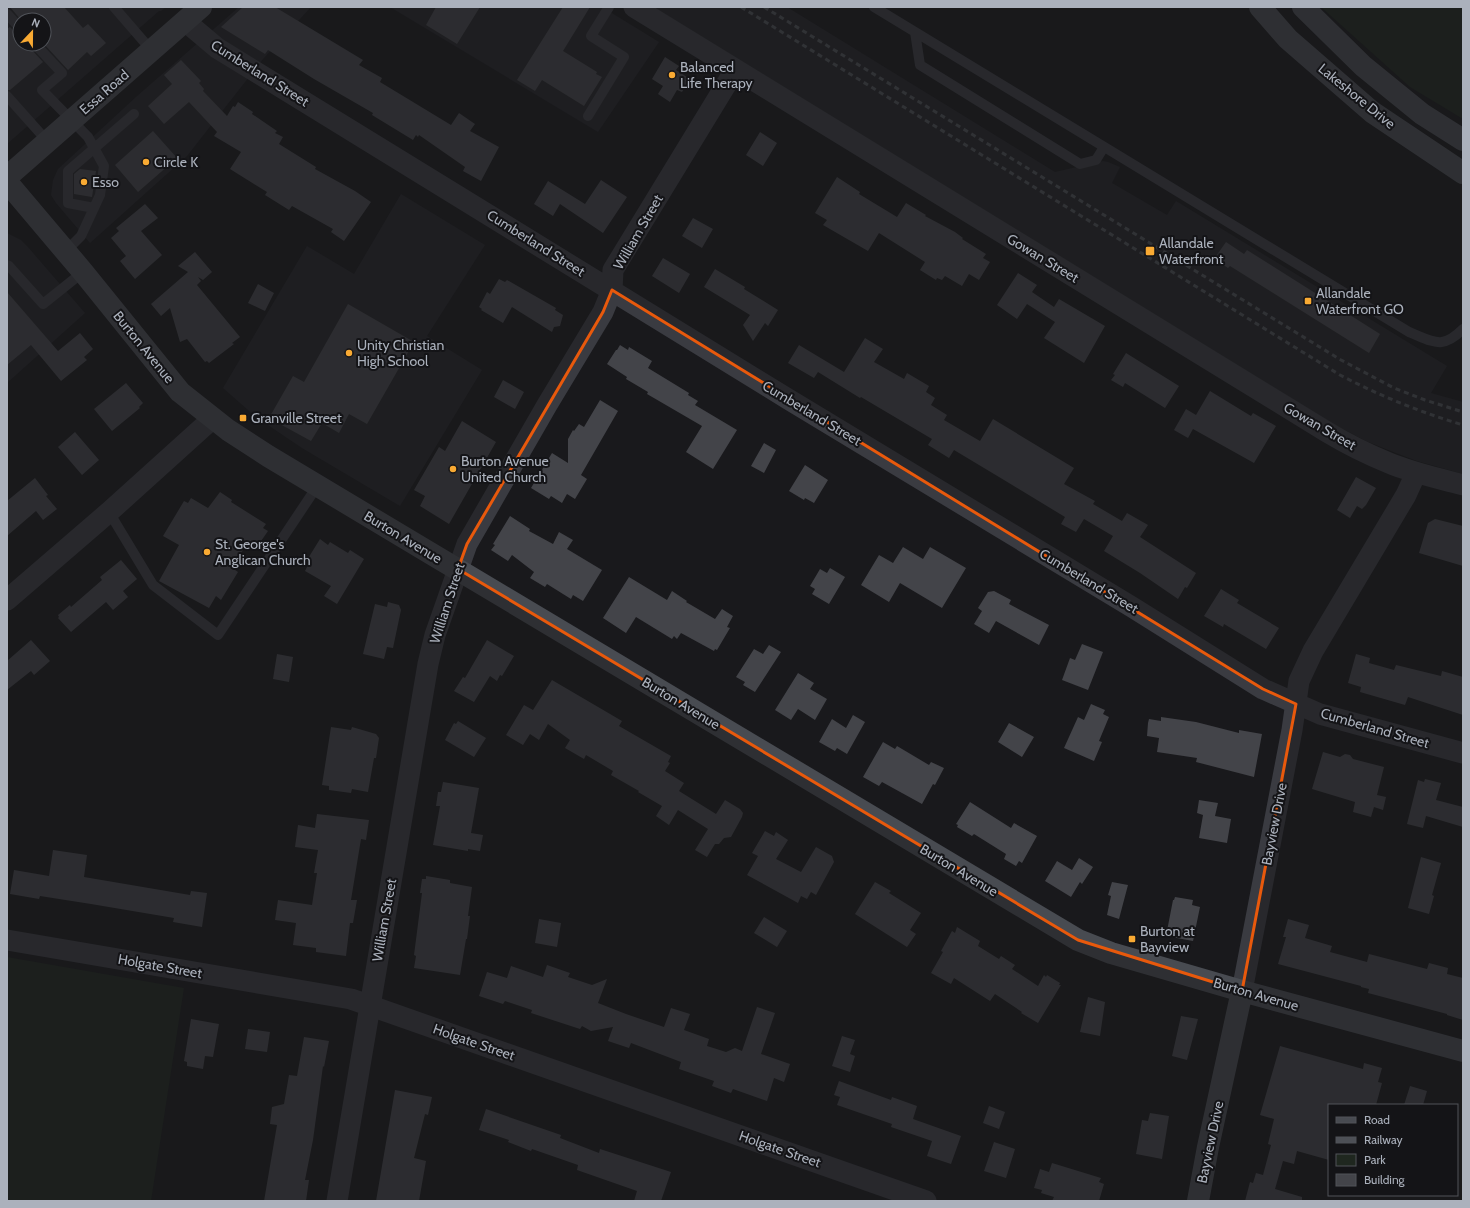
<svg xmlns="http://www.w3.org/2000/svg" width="1470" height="1208" font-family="Cabin,sans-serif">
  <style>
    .built { fill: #252529; fill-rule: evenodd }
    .green { fill: #1f271f }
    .building { fill: #434449 }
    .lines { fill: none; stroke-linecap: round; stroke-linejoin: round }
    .lane { stroke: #3a3b41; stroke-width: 10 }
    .street { stroke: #3a3b41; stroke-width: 21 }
    .secondary { stroke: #484b51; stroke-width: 22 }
    .rail { stroke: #4d5056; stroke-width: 3; stroke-dasharray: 5 4; stroke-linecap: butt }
    .marked { fill: none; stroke: #e8590c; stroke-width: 3; stroke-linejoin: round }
    .poi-dot { fill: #f9aa33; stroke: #141417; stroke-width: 1.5 }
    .labels { text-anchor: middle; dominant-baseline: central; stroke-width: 4; stroke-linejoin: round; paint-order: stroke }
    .poi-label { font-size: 14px; fill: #abb1bc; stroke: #141417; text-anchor: start }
    .street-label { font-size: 14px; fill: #abb1bc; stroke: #141417 }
  </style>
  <rect width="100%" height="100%" fill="#19191c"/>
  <path class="built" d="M7,7H166L161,11H159L7,144ZM20,20H44V44H20Z
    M239,7H311L263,59L187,156L90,243L56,203L51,195L53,180L58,169L136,97Z
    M390,7H602L659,42L598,132Z
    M653,7H787L1055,172L1103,161L1108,162L1120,167L1112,183L1167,215L1176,201L1447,366L1431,393L1463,402V474L1417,461L1396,453L1366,441L1333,424Z
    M401,194L485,245L427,336L482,370L400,506L302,448L256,417L223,388L307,246L354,274Z
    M7,233L21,240L27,246L85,313L7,383Z"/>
  <path class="green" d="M1321,7L1463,8V119L1410,87Z
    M7,957L184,988L151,1201H7Z"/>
  <path class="building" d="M10,7H64L83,28L88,24L106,43L91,56L87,52L68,70L44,44V20H21Z
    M243,7H275L363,60L359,65L382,78L380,82L451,125L459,113L475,124L470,131L499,147L481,181L463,171L465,167L419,135L418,137L416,135L413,140L372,115L373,113L314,79L268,50L265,54L221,27Z
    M436,7H480L457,44L426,25Z
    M563,7H590L563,51L597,72L596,74L602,77L584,106L542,80L535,91L517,80Z
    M10,27L16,33L20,34V44H29L30,48L43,62L10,90H7V29Z
    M665,57L679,66L676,70L690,79L682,92L677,90L670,102L658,94L663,86L652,79Z
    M181,60L201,81L199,83L204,89L203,91L227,116L233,106L235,107L238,102L253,112L252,114L277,131L275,133L283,137L279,144L316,167L315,169L355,191L371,202L344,241L331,232L333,229L292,206L289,210L265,195L267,192L230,169L241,152L214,136L217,132L189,102L164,124L148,106L172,84L164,75Z
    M153,131L177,158L138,192L115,165Z
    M760,132L777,143L763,166L746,155Z
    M80,169L96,171L92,197L74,194V174Z
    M837,177L860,192L859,194L897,217L906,203L926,215L925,216L955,232L963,238L962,239L986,254L983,258L990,262L979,280L969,274L962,286L945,276L942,280L937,278L936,280L920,270L925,262L879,233L868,251L823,225L827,220L815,213Z
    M601,180L627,197L603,233L560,204L553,216L534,204L548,181L585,204Z
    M145,204L158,218L141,231L162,255L135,279L120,261L126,256L111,238L119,231L116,228Z
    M693,218L713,229L702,248L682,236Z
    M1226,242L1244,254L1247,250L1380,334L1369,353L1230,266L1228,268L1214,259Z
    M195,252L212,272L203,280L198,277L201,281L197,285L240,337L232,343L234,344L209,363L207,361L205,362L187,339L180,342L170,308L161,316L151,304L188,272L178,266Z
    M663,258L690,274L679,293L652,276Z
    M715,269L745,287L744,289L778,310L768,326L765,323L753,341L743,325L750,315L704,287Z
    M1018,273L1037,285L1032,292L1054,307L1059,299L1105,326L1084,363L1044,338L1055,322L1027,304L1017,319L997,305Z
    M499,279L505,282L507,280L556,308L555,310L563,315L560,326L554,327L552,332L512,307L503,323L481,310L482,309L479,307L487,292L490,294Z
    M258,284L274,293L265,311L248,303Z
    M7,292L58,351L80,333L93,349L84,357L87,360L61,381L31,345L7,365Z
    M348,304L414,342L367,424L349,414L339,433L322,423L311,441L269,418L293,376L304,382Z
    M865,338L883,349L874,362L904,379L907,373L929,386L926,392L935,398L931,405L947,415L944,420L980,441L993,419L1074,468L1064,484L1095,501L1093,504L1122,521L1127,513L1148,525L1140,537L1196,573L1187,588L1185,587L1178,599L1140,573L1104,551L1113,536L1084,519L1076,532L1061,524L1065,517L1004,480L954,450L949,458L928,445L932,439L861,397L860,398L818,372L814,378L788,363L799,345L844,372Z
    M620,345L628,350L629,347L652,361L648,368L689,393L688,395L698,401L695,405L737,430L713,469L686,452L702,426L647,394L648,392L626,379L627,377L607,364L616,350H617Z
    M1126,353L1179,386L1165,408L1125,383L1123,387L1111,380L1115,375L1113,374Z
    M503,380L524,392L515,409L494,397Z
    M126,383L143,403L139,407L140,408L112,431L94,409Z
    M1210,391L1251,416L1253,413L1276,426L1254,463L1193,429L1188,438L1174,430L1186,409L1196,415Z
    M600,400L618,411L581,475L587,479L575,499L567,494L562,503L551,496L549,499L531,488L552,453L568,463V439L573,430L574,431L579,424L584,427Z
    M462,421L496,442L449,524L420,506L425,496L414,490L439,447L445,451Z
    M75,432L99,460L82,475L58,447Z
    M764,443L776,450L764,473L751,466Z
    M805,465L828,480L814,503L805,498L804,500L789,491Z
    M1356,477L1376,488L1366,505L1362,509L1357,506L1350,518L1337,510Z
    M35,478L48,495L46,496L57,509L43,520L36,511L7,536V501Z
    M220,492L232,500L231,502L266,524L263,528L268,531L257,547L248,542L232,568L238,572L221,600L216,596L209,608L159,581L179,545L163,536L184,501L188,503L191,498L208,508Z
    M510,516L530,529L529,531L553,544L559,532L573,540L567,549L602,570L583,601L573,595L571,599L547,584L545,587L530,578L534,572L512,555L508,561L491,550L495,545L493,544Z
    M1435,519L1463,526V566L1419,553L1428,523Z
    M320,539L328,545L330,542L348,553L350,550L364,559L337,604L324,596L331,586L305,571L310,561L307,560Z
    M903,547L923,559L930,547L966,568L942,608L900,583L889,602L861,585L879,555L893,563Z
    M121,560L137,579L123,591L128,597L113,610L106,602L71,632L58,618L59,617L58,615L70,605L71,607L102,580L100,577Z
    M830,568L845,577L829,604L812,594L815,589L810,586L820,569L827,573Z
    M629,577L667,600L672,591L687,601L686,602L715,619L722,609L733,616L727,627L730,628L717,650L715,649L714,651L681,633L677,639L674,636L672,639L636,617L626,633L603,618Z
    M1221,589L1239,600L1237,603L1279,628L1266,649L1224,624L1223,627L1204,616Z
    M994,591L1011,600L1009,604L1049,625L1039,645L996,621L989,633L974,624L982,611L978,608L988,592Z
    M388,602L399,605L401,610L393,648L387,647L384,659L363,654L375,604L387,607Z
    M31,640L50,661L34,675L31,671L7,690V661Z
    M487,640L514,656L502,676L500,675L497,681L490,676L474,702L454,691L463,677L465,678Z
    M1082,644L1103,652L1088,690L1062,680L1070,658L1075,660Z
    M769,645L781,652L755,692L743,685L745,682L736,677L754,649L763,654Z
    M277,654L293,657L289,682L273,679Z
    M1356,654L1370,658L1369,663L1394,670L1396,665L1441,676L1442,671L1463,677V715L1408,697L1405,705L1360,692L1361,687L1348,683Z
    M798,673L814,683L810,689L827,699L815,720L798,709L791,720L775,710Z
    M552,680L622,721L619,726L671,756L668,762L670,763L665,771L684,783L679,791L716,814L725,800L740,809L743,813L742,817L731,837L724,838L719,844H715L707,857L695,850L708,829L678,810L669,825L656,816L662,806L638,792L639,791L611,775L613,771L586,755L584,759L565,748L570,740L548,724L539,740L530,734L523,745L506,735L524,705L533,710Z
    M1091,704L1105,710L1103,714L1109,717L1099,741L1102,742L1094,761L1064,748L1078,717L1084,720Z
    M853,715L865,722L847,754L837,748L835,751L819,742L832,719L846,728Z
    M1161,717L1196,722L1239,733V730L1262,734L1254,777L1196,762L1197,758L1157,752L1159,738L1147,736L1148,723L1149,719L1161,721Z
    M458,721L486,738L474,757L445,740L454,723L456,724Z
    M1009,723L1034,737L1022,757L998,742Z
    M331,727L351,730L352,727L376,734L379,738L376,758H374L368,792L352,789L351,793L329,790V786L322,785Z
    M883,742L895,749L897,746L929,765L931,762L944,768L935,785L933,784L922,804L882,782L879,786L863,777Z
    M1323,752L1340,757L1345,754L1350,755L1353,759L1384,767L1377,795L1386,797L1383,810L1374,807L1371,817L1353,812L1355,802L1312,789Z
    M1425,779L1441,783L1436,800L1463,807V827L1426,816L1423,828L1407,824L1418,780L1424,782Z
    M443,782L479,788L471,833L483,835L480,851L468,849V851L433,845L440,806H436L438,792H441Z
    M1199,800L1218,803L1215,816L1231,819L1227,843L1199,838L1203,815L1197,813Z
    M970,802L1011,828L1014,823L1037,836L1022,863L1019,861L1016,866L1004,859L1006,854L974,834L972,836L957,827L958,825L956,824Z
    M317,814L369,820L366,840L361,839L351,900H357L353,923H350L346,956L316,952V948L293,945L296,923L275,920L278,900L312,905L317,873H314L318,850L295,847L298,825L315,828Z
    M765,831L774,836L776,832L788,840L776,859L801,872L816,847L832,856L834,862L816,895L811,892L807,899L801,896L798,903L747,875L758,856L752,853Z
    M53,850L87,855L84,877L190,895L191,891L207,893L202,927L173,922L174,918L91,904L40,896L39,899L10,894L14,870L49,876Z
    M1421,857L1441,863L1432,895L1434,896L1429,914L1408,908Z
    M1079,858L1093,867L1082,884L1080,882L1071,897L1045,881L1057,861L1072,870Z
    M426,876L450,880V883L472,887L468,916H470L467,939H466L460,975L414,968L416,956L414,955L422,893H420L422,879H426Z
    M875,882L891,891L889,893L921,913L910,930L916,934L907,947L855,914Z
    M1112,882L1128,885L1119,919L1107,915L1111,896L1108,895Z
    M1175,897L1193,900L1192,905L1200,907L1193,941L1166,936L1173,900H1174Z
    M764,917L787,931L777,947L754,933Z
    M539,919L561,923L557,947L535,943Z
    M1288,919L1309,925L1305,938L1332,946L1330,952L1367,962L1369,954L1427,969L1429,963L1448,968L1447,974L1463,978V1020L1447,1015V1014L1368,993L1369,989L1361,987V986L1278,964L1286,937H1283Z
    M957,927L980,941L978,946L999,959L1001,956L1015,965L1012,969L1038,986L1044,975L1046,977L1047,975L1060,983L1059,985H1061L1038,1023L1021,1013L1022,1012L995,994L990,1001L954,978L951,984L931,973L943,952L941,951L952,931L955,933Z
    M547,965L570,973L568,977L592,985L607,979L598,1003L626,1014L664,1027L671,1008L690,1014L684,1030L709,1039L707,1046L726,1052L735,1048L742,1051L757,1007L775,1013L761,1054L790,1064L784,1082L774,1078L767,1101L733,1089L731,1093L712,1086L714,1081L679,1069L681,1062L631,1043L629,1048L608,1041L613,1027L591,1031L582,1026L580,1029L531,1013L532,1010L505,1001L503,1004L479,996L487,972L507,978L511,966L543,977Z
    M1088,997L1105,1002L1100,1036L1080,1032Z
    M1181,1016L1198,1019L1187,1060L1172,1056Z
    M191,1019L219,1024L213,1057L205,1056L203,1069L187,1066V1062L184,1061Z
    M248,1029L270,1032L267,1052L245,1049Z
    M842,1036L855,1040L850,1054L855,1056L850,1072L832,1066Z
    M304,1037L329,1041L324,1067L323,1066L313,1140L305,1180H309L306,1201H264L277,1125L270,1124L272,1107L284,1104L289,1075L297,1076Z
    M1280,1046L1363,1069L1364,1063L1382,1068L1378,1082L1382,1083L1376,1105H1329V1160L1297,1151L1294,1164L1283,1161L1275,1189L1302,1197V1201H1245L1250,1182L1253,1183L1256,1173L1263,1175L1271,1145L1268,1144L1274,1119L1260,1115Z
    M839,1081L891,1100L892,1097L917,1106L913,1119L961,1136L951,1164L927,1156L932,1141L891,1127L892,1124L837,1105L840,1097L834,1095Z
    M1410,1086L1427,1091L1423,1105H1404Z
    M395,1090L432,1097L428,1115L425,1114L414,1158L426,1161L419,1201H376Z
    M989,1106L1005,1112L999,1129L983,1123Z
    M486,1109L561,1135L560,1138L599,1153L600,1149L671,1172L661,1201H634L637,1191L577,1170L578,1165L532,1149L531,1151L508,1142L509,1140L479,1130Z
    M1150,1113L1169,1116L1162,1159L1136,1154L1142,1120L1148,1121Z
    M994,1142L1015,1149L1006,1178L984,1171Z
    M1052,1163L1101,1178L1099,1182L1104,1184L1099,1201H1052L1054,1197L1041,1193L1042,1190L1034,1188L1040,1169L1049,1172Z"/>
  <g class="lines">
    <path class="lane" d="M114,7L152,51
      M874,7L1409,332C1434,342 1442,350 1463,329
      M7,14L20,28
      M915,32L920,65L1080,164L1096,160L1104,147
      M35,44L62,73L42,90L88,137L104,166L100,195L81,236L66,251
      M7,96L48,142
      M588,116L624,57L591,36L609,7
      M94,208L68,203V171L134,114
      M7,265L9,266L43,304L83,272
      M109,512L153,585L218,635L318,485"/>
    <path class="street" d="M634,7L1327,432C1347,444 1367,454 1389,463C1413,473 1438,478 1463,485
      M185,21L217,48L788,399L1132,607L1263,689L1320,714L1463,753
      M7,600L109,512L212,419
      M7,940L351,999L926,1201
      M1242,991L1292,730L1299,681L1313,651L1406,495L1416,473
      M337,1201L428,664L435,635L467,544L547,405L603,312L612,290L613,270L735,70"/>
    <path class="secondary" d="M1260,7L1288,39L1372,112L1463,173
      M1303,7L1363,66L1422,114L1463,140
      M7,177L201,7
      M7,182L83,272L180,392L228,430L268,456L435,556L1078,940L1111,953L1242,991L1463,1051
      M1198,1201L1208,1147L1242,991"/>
    <path class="rail" d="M741,7L1340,375C1380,396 1420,412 1463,425
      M764,7L1341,360L1394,388L1425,400L1463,412"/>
  </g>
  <path d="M0 0H1470V1208H0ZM612,290L1263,689L1296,704L1242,991L1078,940L458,569L467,544L603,312Z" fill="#19191c" fill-opacity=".55" fill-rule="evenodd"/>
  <path class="marked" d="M612,290L1263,689L1296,704L1242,991L1078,940L458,569L467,544L603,312Z"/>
  <g class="poi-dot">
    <circle cx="672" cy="75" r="4"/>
    <circle cx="146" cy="162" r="4"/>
    <circle cx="84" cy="182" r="4"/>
    <rect x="1145" y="246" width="10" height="10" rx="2"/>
    <rect x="1304" y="297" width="8" height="8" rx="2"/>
    <circle cx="349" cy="353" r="4"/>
    <rect x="239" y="414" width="8" height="8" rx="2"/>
    <circle cx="453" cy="469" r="4"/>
    <circle cx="207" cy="552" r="4"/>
    <rect x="1128" y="935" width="8" height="8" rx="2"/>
  </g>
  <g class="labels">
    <g class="poi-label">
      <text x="680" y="67">Balanced<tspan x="680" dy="16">Life Therapy</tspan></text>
      <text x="154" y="162">Circle K</text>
      <text x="92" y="182">Esso</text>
      <text x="1159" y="243">Allandale<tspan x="1159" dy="16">Waterfront</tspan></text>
      <text x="1316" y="293">Allandale<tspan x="1316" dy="16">Waterfront GO</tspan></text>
      <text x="357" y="345">Unity Christian<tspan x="357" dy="16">High School</tspan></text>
      <text x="251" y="418">Granville Street</text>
      <text x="461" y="461">Burton Avenue<tspan x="461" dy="16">United Church</tspan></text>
      <text x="215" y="544">St. George's<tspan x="215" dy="16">Anglican Church</tspan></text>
      <text x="1140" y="931">Burton at<tspan x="1140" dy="16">Bayview</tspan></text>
    </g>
    <g class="street-label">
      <text transform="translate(260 73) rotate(32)">Cumberland Street</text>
      <text transform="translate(104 92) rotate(-41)">Essa Road</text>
      <text transform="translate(1357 96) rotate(39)">Lakeshore Drive</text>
      <text transform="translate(638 232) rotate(-60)">William Street</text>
      <text transform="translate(536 243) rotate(32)">Cumberland Street</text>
      <text transform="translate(1043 258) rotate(31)">Gowan Street</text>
      <text transform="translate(144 347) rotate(51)">Burton Avenue</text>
      <text transform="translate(812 413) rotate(31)">Cumberland Street</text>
      <text transform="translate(1320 426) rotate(30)">Gowan Street</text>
      <text transform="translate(403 537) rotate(31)">Burton Avenue</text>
      <text transform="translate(1089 581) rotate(31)">Cumberland Street</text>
      <text transform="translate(447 603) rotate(-72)">William Street</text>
      <text transform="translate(681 703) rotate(31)">Burton Avenue</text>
      <text transform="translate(1375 728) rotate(16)">Cumberland Street</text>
      <text transform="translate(1274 824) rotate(-79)">Bayview Drive</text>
      <text transform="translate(959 870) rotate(31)">Burton Avenue</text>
      <text transform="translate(384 920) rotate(-80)">William Street</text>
      <text transform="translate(160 966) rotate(10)">Holgate Street</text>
      <text transform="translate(1256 994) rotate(16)">Burton Avenue</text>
      <text transform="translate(474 1042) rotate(19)">Holgate Street</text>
      <text transform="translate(1210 1142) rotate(-78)">Bayview Drive</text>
      <text transform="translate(780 1149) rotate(19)">Holgate Street</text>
    </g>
  </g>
  <rect width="1470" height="1208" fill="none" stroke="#abb1bc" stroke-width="16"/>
  <rect x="1328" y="1104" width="130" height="92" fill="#141417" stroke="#505359"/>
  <rect x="1336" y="1117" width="20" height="6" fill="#484b51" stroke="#505359"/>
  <text x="1364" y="1124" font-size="12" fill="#abb1bc">Road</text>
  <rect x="1336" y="1137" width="20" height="6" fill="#4d5056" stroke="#505359"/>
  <text x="1364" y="1144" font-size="12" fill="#abb1bc">Railway</text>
  <rect x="1336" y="1154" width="20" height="12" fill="#1f271f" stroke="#505359"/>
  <text x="1364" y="1164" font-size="12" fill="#abb1bc">Park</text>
  <rect x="1336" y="1174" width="20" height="12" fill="#434449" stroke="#505359"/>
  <text x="1364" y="1184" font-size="12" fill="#abb1bc">Building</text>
  <g transform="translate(32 32) rotate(22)"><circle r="19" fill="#141417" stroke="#505359"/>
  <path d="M0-3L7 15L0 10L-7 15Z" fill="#f9aa33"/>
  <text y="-6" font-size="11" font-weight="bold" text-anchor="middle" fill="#abb1bc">N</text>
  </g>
</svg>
